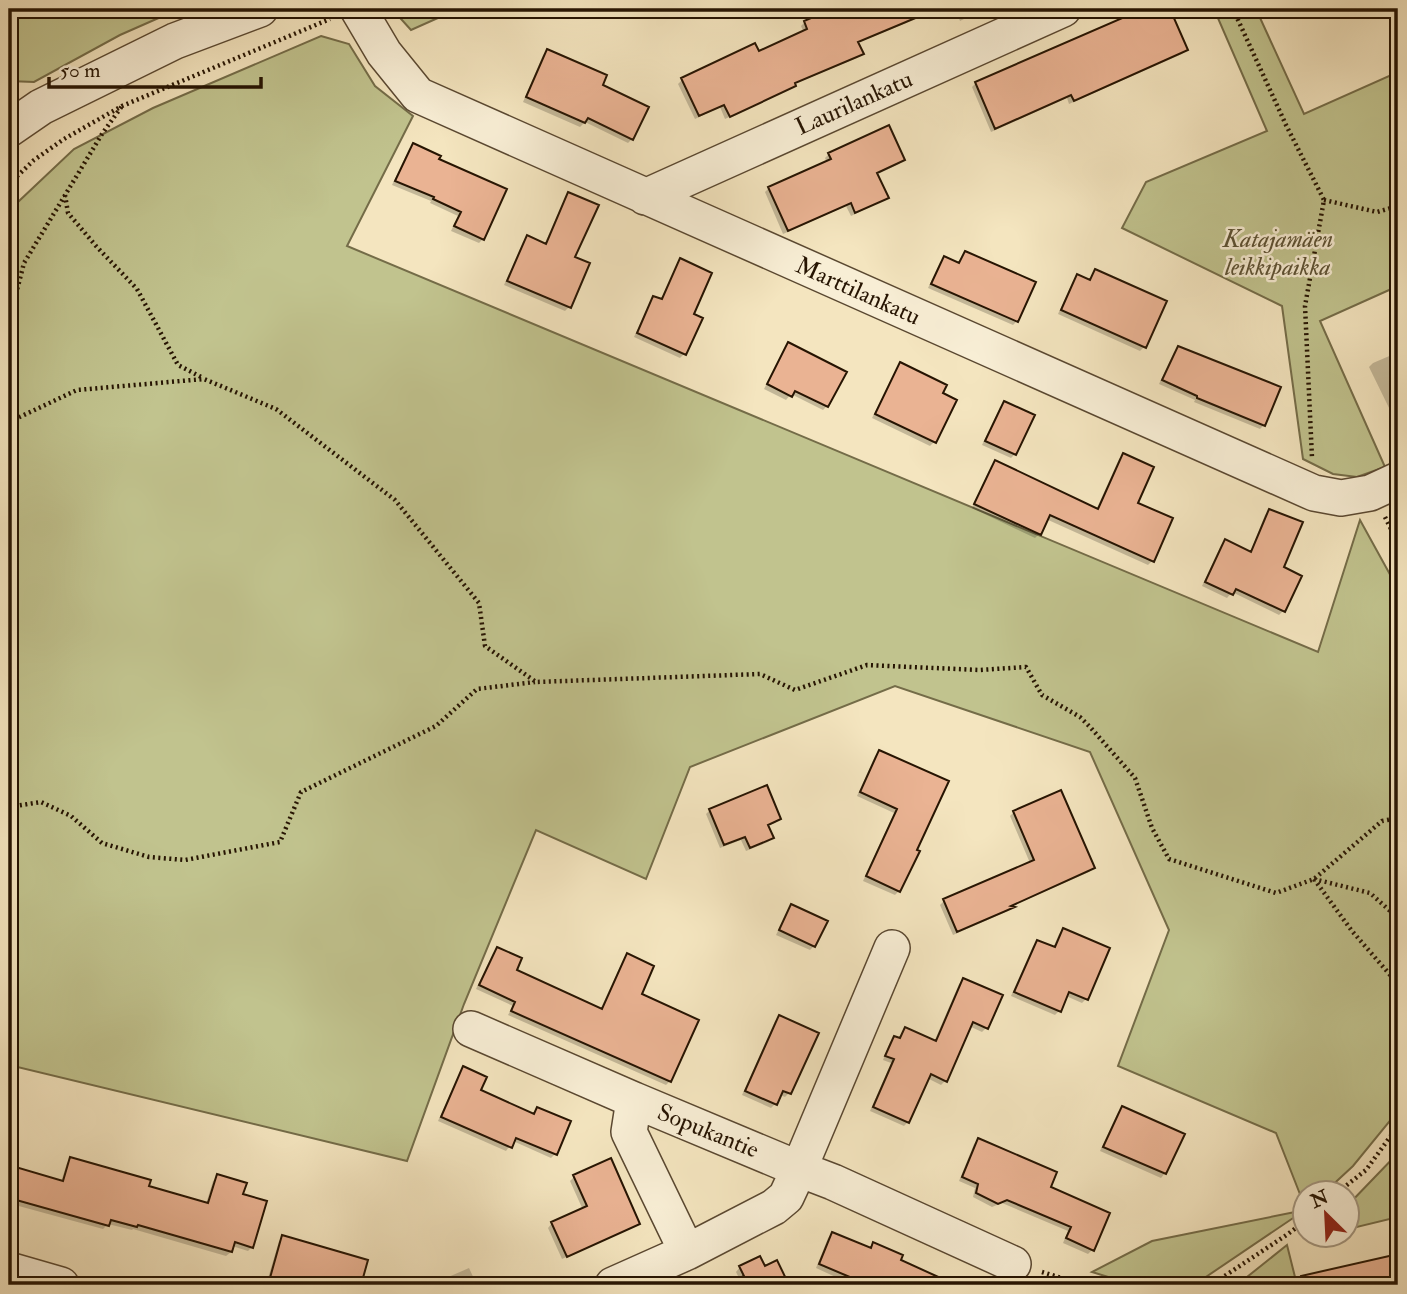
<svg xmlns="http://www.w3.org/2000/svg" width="1407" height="1294" font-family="'IM FELL Double Pica',serif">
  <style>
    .green { fill: #c1c38e; stroke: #746c48; stroke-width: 2 }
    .shadow { fill: #0003 }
    .building { fill: #eab393; stroke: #261402; stroke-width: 2 }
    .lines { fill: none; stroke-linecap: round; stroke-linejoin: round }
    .minor-casing { stroke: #5a4831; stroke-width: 38 }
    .path { stroke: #261402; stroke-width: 4.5; stroke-dasharray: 2 3.5; stroke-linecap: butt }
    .minor { stroke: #f8eed5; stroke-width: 35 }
    .labels { text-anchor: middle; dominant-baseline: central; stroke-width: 5; stroke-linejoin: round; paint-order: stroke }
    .street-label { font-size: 24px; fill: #261402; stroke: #f8eed5 }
    .park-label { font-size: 24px; font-style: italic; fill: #5c5133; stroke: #f8eed5 }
  </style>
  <rect width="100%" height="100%" fill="#f4e5bf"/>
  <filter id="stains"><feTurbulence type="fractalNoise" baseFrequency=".00286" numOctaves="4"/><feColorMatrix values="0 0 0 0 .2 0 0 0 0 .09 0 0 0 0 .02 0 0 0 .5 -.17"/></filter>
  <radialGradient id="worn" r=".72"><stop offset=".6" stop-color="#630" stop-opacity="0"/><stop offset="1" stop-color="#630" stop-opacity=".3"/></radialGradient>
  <path class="green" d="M9,9H179L120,35L34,82L9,81Z
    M392,9H458L411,30Z
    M1214,9H1256L1304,114L1398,72V286L1320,321L1385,467L1357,477L1333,474L1303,459L1282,306L1122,228L1146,182L1267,131Z
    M321,36L349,44L375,86L413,116L347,246L1318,652L1360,520L1398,589V1111L1353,1166L1325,1192H1306L1305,1207L1276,1133L1118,1066L1169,930L1090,752L895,686L690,767L646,879L536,830L464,1004L407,1161L9,1065V214L18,202L74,149L153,108Z
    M1398,1153V1217L1357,1227L1348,1216V1205Z
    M1305,1210L1194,1285H1134L1092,1272L1152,1241Z
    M1287,1245L1297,1285H1237Z"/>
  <path class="shadow" d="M837,9H906L910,19L906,23L857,43L862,54L857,58L794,84L790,89L725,119L720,107L695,119L678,84L682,80L758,53L804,33L801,26L805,22Z
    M955,9H984L960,21Z
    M1158,9H1168L1186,50L1182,54L1069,104L1067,98L991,132L972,87L976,83Z
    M547,51L632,139L628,143L585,122L580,127L523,102L543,55Z
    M413,145L437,160L483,239L479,243L451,231L458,216L430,203L431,201L392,185L409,149Z
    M829,154L903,160L899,164L876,175L887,197L882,201L851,216L846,206L783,234L765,192L769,188L827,163L825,158Z
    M569,194L573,258L588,264L569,307L565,311L504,285L523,242L527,238L544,245L565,198Z
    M965,253L1017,321L1013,325L928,288L940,262L944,258L958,264Z
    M681,260L691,315L684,354L680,358L634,337L650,302L654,298L660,301L677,264Z
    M1095,271L1144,347L1140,351L1058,314L1073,281L1078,277L1089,281Z
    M1398,337V408L1391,412L1369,367L1373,363L1394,354L1389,344Z
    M788,345L827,406L823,410L791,394L786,400L764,389L784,349Z
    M1179,348L1264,425L1260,429L1194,402L1195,400L1159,384L1174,352Z
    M901,364L941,394L955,401L934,442L930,446L872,418L897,368Z
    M1004,403L1015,454L1011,458L982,445L1000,407Z
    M1123,455L1152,561L1148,565L1046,519L1039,534L1035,538L972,508L991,466L996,462L1096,510L1119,459Z
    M1269,511L1282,568L1283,611L1279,615L1232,592L1227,598L1202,586L1221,545L1226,541L1250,553L1265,515Z
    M879,752L915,851L899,891L895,895L863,881L894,813L857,796L875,756Z
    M710,810L779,819L775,823L767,826L772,838L768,842L746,851L741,840L720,848L706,814Z
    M1014,812L1093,868L1089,872L1010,907L1011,908L1008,911L953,935L940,905L944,901L1030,863L1010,816Z
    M792,906L814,946L810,950L776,935L788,910Z
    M1063,930L1086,999L1082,1003L1066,996L1059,1011L1055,1015L1011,996L1033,946L1037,942L1053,948L1059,934Z
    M498,949L514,971L600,1010L623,960L627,955L670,1081L666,1085L508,1015L513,1006L476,989L493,953Z
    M963,980L986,1028L982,1032L969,1026L945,1081L941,1085L927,1078L908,1122L904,1126L870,1111L891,1063L883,1060L890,1042L894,1038L898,1040L905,1029L934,1042L959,984Z
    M779,1017L789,1093L785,1097L780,1095L775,1104L771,1108L742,1095L775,1021Z
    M464,1068L479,1091L533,1115L538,1109L555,1154L551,1158L513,1141L506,1151L438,1121L460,1072Z
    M1122,1108L1182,1135L1165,1173L1161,1178L1100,1151L1118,1112Z
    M978,1140L1049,1188L1092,1250L1088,1254L1063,1243L1068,1231L1002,1203L992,1207L973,1197L975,1188L959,1181L974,1144Z
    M71,1159L147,1187L206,1204L213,1181L218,1176L241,1195L252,1247L248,1251L232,1246L231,1252L226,1256L133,1229L132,1230L108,1224L103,1229L15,1205L14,1211L9,1215V1167L61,1182L67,1163Z
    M574,1177L638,1223L634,1227L562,1259L548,1228L552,1223L583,1210L570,1181Z
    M832,1234L869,1249L874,1244L899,1261L927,1274L922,1285H853L816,1268L828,1238Z
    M283,1237L366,1261L359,1285H266L279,1241Z
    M1398,1256V1285H1320L1318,1277L1322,1273Z
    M776,1262L787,1285H725L739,1278L736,1272L740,1267L764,1268Z
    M469,1268L477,1285H430Z"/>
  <path class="building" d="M832,9H937L858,42L864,54L795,83L796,86L730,117L724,105L699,116L681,78L755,43L759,51L807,29L804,21Z
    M1154,9H1170L1188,50L1074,101L1071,95L995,129L975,82L1136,12L1138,16Z
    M547,49L607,75L603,85L649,107L633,140L588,118L585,123L526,97Z
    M889,125L905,160L877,173L889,198L855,213L851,203L788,231L768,187L831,159L828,153Z
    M413,143L441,156L439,159L507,189L484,240L454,226L461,212L433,199L434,197L395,181Z
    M568,192L599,205L575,257L590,263L571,308L507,281L527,235L546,244Z
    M965,251L1036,282L1018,322L931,284L944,256L959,263Z
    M680,258L712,273L694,314L703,318L686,355L637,333L653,296L662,299Z
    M1095,269L1167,301L1146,348L1061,310L1077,274L1090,280Z
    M788,342L847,372L828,407L795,391L792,397L767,384Z
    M1178,346L1281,387L1265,426L1197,398V396L1162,380Z
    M900,362L947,385L943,393L957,400L936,443L875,414Z
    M1004,401L1035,415L1016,455L985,441Z
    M1123,453L1154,467L1138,503L1173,518L1154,562L1050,515L1041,535L974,504L995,460L1098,509Z
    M1269,509L1303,522L1284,567L1302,576L1285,612L1236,589L1233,595L1205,582L1225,539L1251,552Z
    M879,750L949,781L917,850L920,851L900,892L866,876L897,809L860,792Z
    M767,785L781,819L768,825L774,838L750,848L745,837L724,845L709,809Z
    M1061,790L1095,868L1011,906L1015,907L957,932L943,899L1034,860L1013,811Z
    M791,904L828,921L815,947L779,930Z
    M1063,928L1110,948L1088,1000L1069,992L1061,1012L1014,992L1037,940L1055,947Z
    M497,947L522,958L517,970L602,1009L627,953L654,966L642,994L699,1020L671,1082L511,1011L515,1002L479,985Z
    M963,978L1003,995L988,1029L973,1022L947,1082L931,1074L909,1123L873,1107L894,1059L885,1056L894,1036L900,1038L905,1027L936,1041Z
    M779,1015L819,1033L791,1094L783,1091L777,1105L745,1091Z
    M463,1066L487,1077L481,1090L534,1114L537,1107L571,1121L557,1155L516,1138L512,1148L441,1117Z
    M1122,1106L1185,1134L1166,1174L1103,1147Z
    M978,1138L1057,1172L1051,1187L1110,1213L1094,1251L1066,1238L1071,1227L1007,1200L998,1204L976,1193L978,1184L962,1177Z
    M70,1157L151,1180L149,1186L208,1203L217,1174L247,1183L243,1194L267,1201L253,1248L235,1242L232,1252L138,1225L137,1227L111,1220L109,1226L9,1198V1165L63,1181Z
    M611,1158L640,1224L567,1257L551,1222L587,1206L573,1175Z
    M832,1232L871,1248L873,1242L903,1255L901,1260L956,1285H854L857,1280L819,1264Z
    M282,1235L368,1260L361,1285H268Z
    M1398,1254V1285H1302L1301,1276Z
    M760,1256L765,1266L777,1260L789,1285H725L744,1276L739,1266Z"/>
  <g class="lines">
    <defs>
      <path id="minor" d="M358,9L384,53L418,95L1314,493L1341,498L1370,493L1398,480
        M9,129L41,107L175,41L260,9
        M645,197L1063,9
        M892,948L799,1169L833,1182L1013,1264
        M471,1029L634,1100
        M9,1270L61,1285
        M613,1285L687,1252L774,1207L786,1197L799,1169L634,1100L629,1132L687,1252"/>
    </defs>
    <use href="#minor" class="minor-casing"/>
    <path class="path" d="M1233,9L1286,125L1324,200L1305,306L1312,458
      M9,184L34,160L64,139L122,106L330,19
      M65,195L68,213L96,246L137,289L178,365L203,378
      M1324,200L1377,212L1398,206
      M9,321L24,263L102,134L122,106
      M9,422L77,390L204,379L276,409L395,500L479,603L485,646L536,682L760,674L795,690L867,665L979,670L1026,667L1042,695L1080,717L1091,728L1135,778L1152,828L1169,859L1276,893L1314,879L1382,821L1398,818
      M1385,517L1398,543
      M9,807L41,802L71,816L102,843L149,857L185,860L280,842L301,792L436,726L477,689L535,682
      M1314,879L1352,931L1398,984
      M1314,879L1370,893L1398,918
      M1338,1192L1366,1170L1398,1126
      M1042,1272L1084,1285
      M1211,1285L1288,1234L1306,1220"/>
    <use href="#minor" class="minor"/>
  </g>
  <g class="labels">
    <g class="street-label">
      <text transform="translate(854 103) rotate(-24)">Laurilankatu</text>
      <text transform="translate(858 291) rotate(24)">Marttilankatu</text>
      <text transform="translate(708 1131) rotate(22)">Sopukantie</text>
    </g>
    <g class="park-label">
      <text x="1278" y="239">Katajamäen<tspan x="1278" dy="28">leikkipaikka</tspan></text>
    </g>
  </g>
  <rect width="1407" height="1294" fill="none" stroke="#f4e5bf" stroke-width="35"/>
  <rect x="10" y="10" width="1386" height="1273" fill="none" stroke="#261402" stroke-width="3.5"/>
  <rect x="18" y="18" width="1372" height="1259" fill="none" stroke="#261402" stroke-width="2"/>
  <g transform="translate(1326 1214) rotate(336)"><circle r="33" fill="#f8eed5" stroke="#a49781" stroke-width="2"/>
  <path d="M0-5L12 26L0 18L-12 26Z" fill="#8f2418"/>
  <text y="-10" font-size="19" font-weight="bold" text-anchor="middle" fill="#261402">N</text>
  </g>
  <path d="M49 77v10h212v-10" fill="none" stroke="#261402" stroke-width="3.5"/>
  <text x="60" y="77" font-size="21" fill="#261402" stroke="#f8eed5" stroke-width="5" paint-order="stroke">50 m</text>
  <rect width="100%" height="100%" filter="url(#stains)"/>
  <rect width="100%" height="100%" fill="url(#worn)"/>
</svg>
